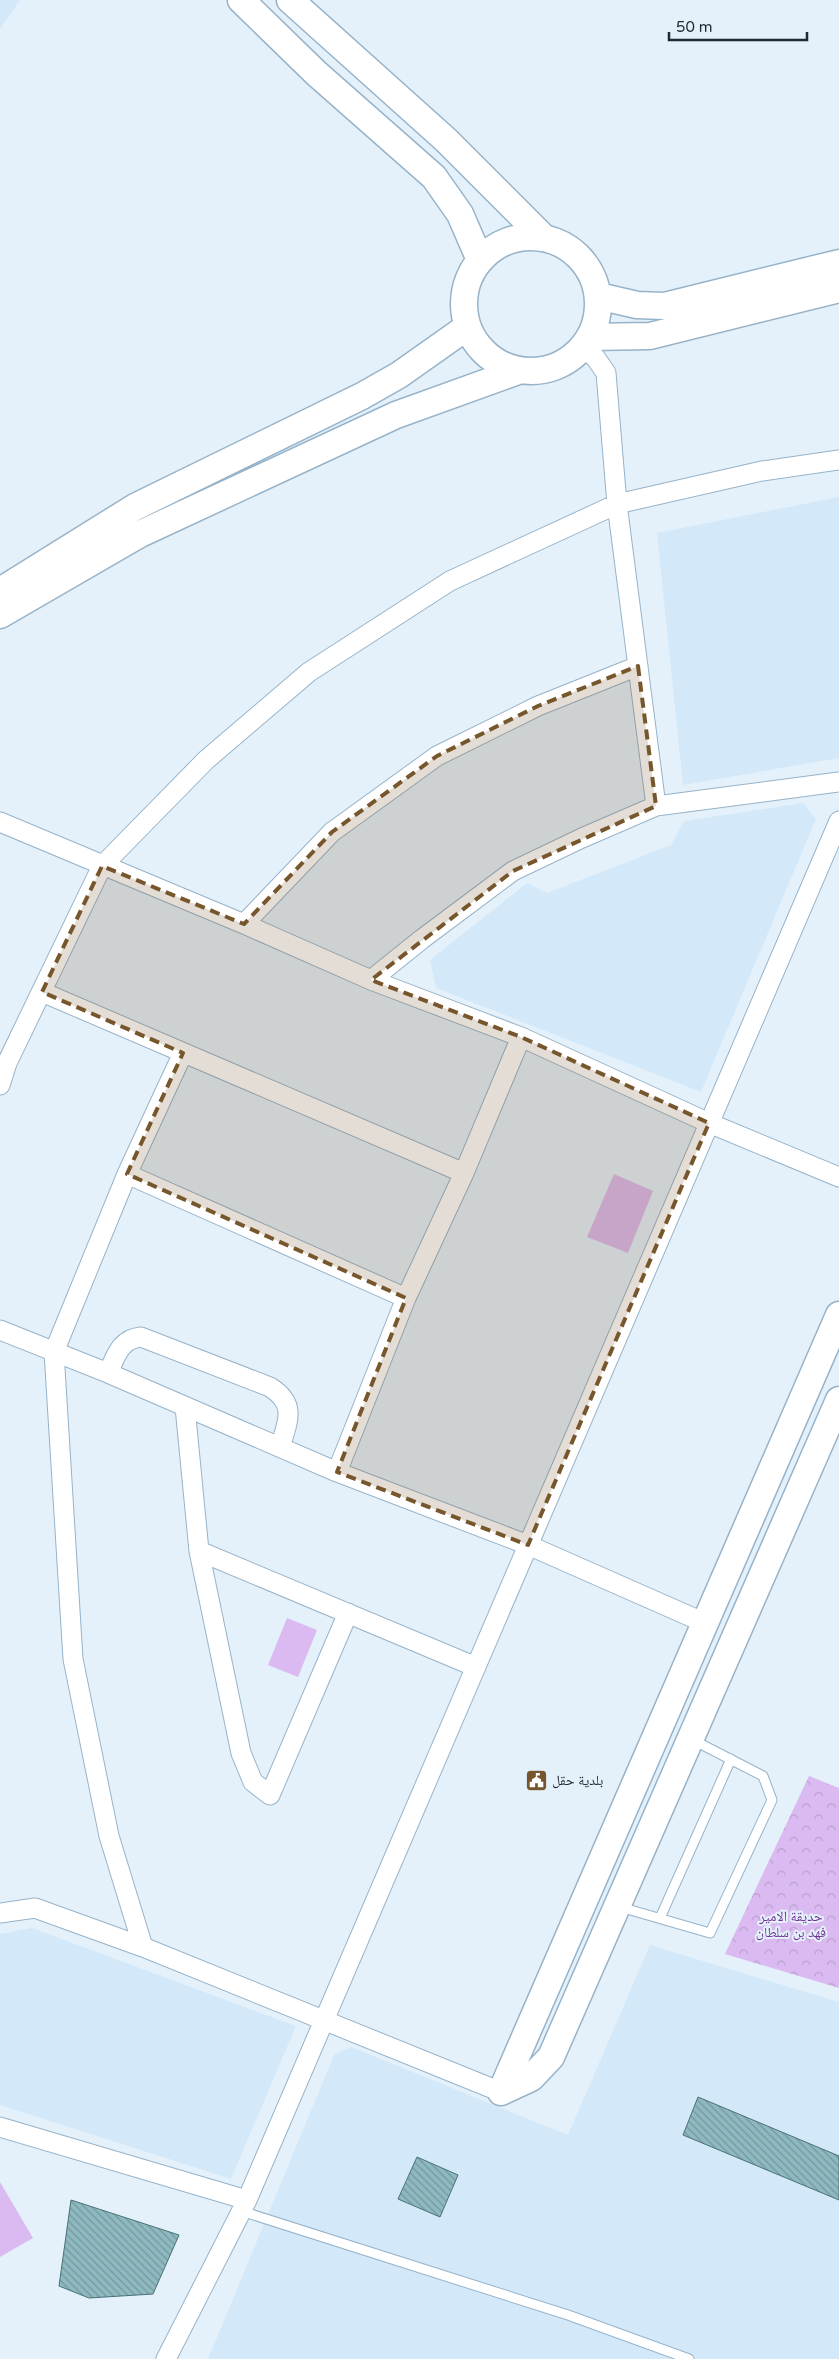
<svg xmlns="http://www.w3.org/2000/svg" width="839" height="2359" font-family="'Varela Round','Noto Naskh Arabic',sans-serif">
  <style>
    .built { fill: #d3e9fa }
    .park { fill: url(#park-crowns) }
    .garden { fill: #dabaf1 }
    .building { fill: url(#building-back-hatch); stroke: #487177 }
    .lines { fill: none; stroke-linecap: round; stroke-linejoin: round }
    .lane-casing { stroke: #96b3ca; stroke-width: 11 }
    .street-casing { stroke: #96b3ca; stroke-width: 21 }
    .secondary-casing { stroke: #96b3ca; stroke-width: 29 }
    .lane { stroke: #fff; stroke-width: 9 }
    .street { stroke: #fff; stroke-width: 19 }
    .secondary { stroke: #fff; stroke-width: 26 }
    .marked { fill: #77562c; fill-opacity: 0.2; stroke: #77562c; stroke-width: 4; stroke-dasharray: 10 6; stroke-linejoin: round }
    .labels { text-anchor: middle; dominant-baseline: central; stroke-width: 4; stroke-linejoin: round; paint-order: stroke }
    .poi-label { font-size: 14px; fill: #1f2a33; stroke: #e4f1fa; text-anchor: start }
    .park-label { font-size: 14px; fill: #723596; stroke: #e4f1fa }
  </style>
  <defs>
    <pattern id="park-crowns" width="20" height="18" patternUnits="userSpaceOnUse" patternTransform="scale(1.25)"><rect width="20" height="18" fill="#dabaf1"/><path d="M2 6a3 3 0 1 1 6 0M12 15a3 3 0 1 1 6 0" fill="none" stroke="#bba0cf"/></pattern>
    <pattern id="building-back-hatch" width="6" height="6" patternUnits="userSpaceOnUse" patternTransform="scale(1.25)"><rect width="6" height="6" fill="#8fb9c0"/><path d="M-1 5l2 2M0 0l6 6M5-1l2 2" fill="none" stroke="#74979d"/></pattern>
  </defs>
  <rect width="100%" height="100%" fill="#e4f1fa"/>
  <path class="built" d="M0,0H20L0,29Z
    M839,497V758L683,785L657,533Z
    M803,803L816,819L701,1092L436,988L430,960L527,883L547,893L671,845L684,821Z
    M32,1928L296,2026L231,2179L0,2105V1934Z
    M650,1945L839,2002V2359H208L334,2055L351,2047L568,2135Z"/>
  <path class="park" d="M809,1776L839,1788V1988L725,1954Z"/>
  <path class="garden" d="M614,1174L653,1191L628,1253L587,1237Z
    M287,1618L317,1630L298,1677L268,1665Z
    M0,2182L33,2238L0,2257Z"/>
  <path class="building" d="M698,2097L839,2156V2200L683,2135Z
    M417,2157L458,2175L440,2217L398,2199Z
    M71,2200L179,2235L153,2294L89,2298L59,2286Z"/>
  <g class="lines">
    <defs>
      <path id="lane" d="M620,1907L710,1933L772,1800L763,1776L693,1740
        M660,1918L731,1759
        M241,2211L568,2315L689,2359"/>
      <path id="street" d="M582,349L595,357L606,373L617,504L656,806
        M0,822L244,924L371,980L521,1037L709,1123L839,1177
        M244,924L332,832L437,756L538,706L638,666
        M371,980L422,939L513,871L582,838L656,806L839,782
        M42,992L464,1173
        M183,1053L127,1174L406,1298
        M0,1085L7,1063L102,866L206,760L309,672L450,581L617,504L762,471L839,460
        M127,1174L54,1352L73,1659L109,1836L143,1947
        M0,1330L108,1373L337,1472L528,1545L705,1623
        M108,1373C116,1356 120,1339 141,1337L270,1387C297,1404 288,1421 280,1447
        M185,1407L199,1551L241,1753L253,1782L270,1795L348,1613
        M337,1472L406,1298L464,1173L521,1037
        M199,1551L476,1667
        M0,1913L35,1908L143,1947L501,2092
        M0,2127L247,2200
        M166,2359L247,2200L839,821"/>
      <path id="secondary" d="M241,0L316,73L434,177L460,214L480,260
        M290,0L446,140L544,238
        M464 304a67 67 0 1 1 134 0a67 67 0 1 1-134 0Z
        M598,296L637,305L664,306L839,263
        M590,337L650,336L839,289
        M0,591L135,507L362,396L399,375L467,327
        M0,615L140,534L396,415L518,371
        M501,2092L839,1315
        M501,2092L531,2078L551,2057L839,1400"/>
    </defs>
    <use href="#lane" class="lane-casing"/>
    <use href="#street" class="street-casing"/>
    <use href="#secondary" class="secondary-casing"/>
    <use href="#lane" class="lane"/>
    <use href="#street" class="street"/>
    <use href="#secondary" class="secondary"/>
  </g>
  <path class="marked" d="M638,666L656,806L513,871L371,980L521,1037L709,1123L528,1545L337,1472L406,1298L127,1174L183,1053L42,992L102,866L244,924L332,832L437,756L538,706Z"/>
  <defs>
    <symbol id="civic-square" viewBox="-11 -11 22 22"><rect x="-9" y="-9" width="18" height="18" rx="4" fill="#77562c" stroke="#e4f1fa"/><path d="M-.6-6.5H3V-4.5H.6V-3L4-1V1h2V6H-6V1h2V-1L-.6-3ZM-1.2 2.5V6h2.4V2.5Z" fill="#fff"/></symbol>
  </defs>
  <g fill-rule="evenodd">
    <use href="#civic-square" x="524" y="1768" width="25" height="25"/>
  </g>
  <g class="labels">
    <g class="poi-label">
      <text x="552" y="1780">بلدية حقل</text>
    </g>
    <g class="park-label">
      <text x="791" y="1916">حديقة الامير<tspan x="791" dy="16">فهد بن سلطان</tspan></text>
    </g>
  </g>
  <path d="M669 32v8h138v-8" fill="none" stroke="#1f2a33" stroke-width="2.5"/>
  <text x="676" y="32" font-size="15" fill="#1f2a33" stroke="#e4f1fa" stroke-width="4" paint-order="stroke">50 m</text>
</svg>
